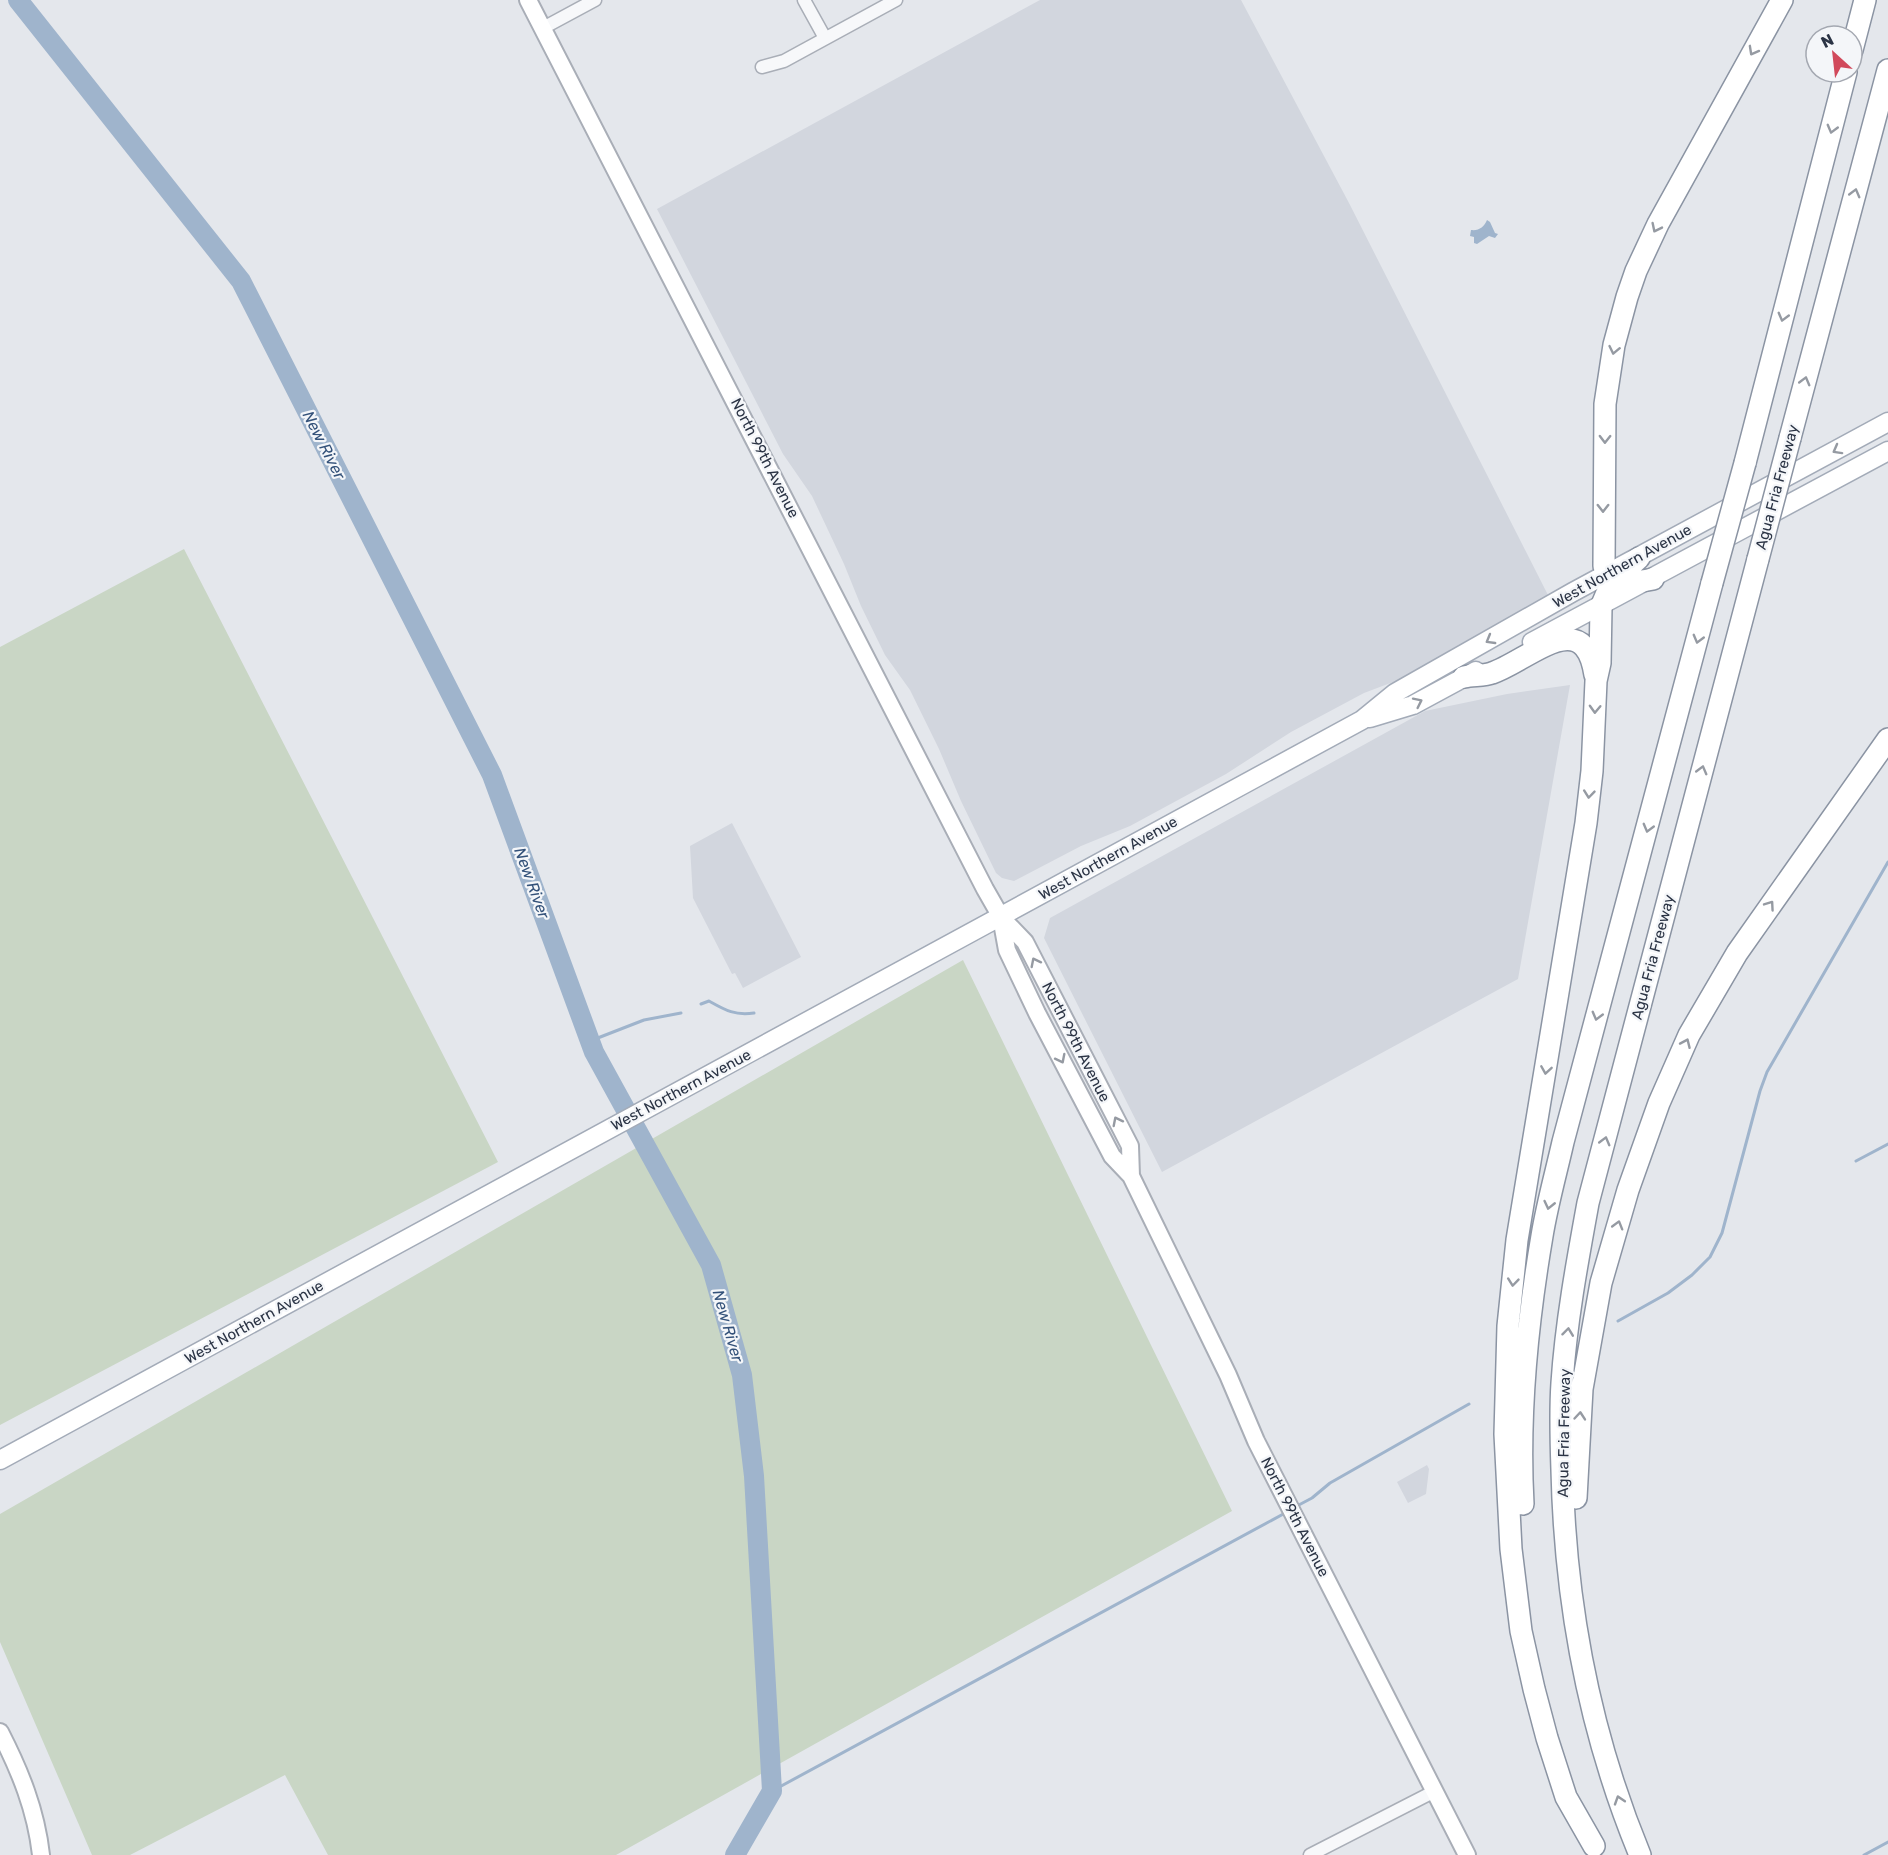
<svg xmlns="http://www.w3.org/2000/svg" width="1888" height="1855" font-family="Rubik,sans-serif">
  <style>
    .built { fill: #d2d6de }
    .green { fill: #c9d6c5 }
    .water { fill: #9fb4cc }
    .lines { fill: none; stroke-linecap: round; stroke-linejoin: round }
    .stream { stroke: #9fb4cc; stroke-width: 3 }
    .river { stroke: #9fb4cc; stroke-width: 20 }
    .minor-casing { stroke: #a9aeb7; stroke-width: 15 }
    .secondary-casing { stroke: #a9aeb7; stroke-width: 20 }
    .primary-casing { stroke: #a3abb8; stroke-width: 21 }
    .motorway-casing { stroke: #8b94a3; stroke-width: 24 }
    .minor { stroke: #f7f8fa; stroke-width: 12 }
    .secondary { stroke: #fff; stroke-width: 16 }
    .primary { stroke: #fff; stroke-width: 18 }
    .motorway { stroke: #fff; stroke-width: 21 }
    .motorway-bridge-casing { stroke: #8b94a3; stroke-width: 24; stroke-linecap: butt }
    .motorway-bridge { stroke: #fff; stroke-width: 21 }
    .oneway { stroke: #959aa2 }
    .labels { text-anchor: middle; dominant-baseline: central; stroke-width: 4.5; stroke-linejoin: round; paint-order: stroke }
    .street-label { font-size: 15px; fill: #2b3445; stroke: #f4f6f9 }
    .water-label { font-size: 16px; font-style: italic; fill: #34527a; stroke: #f4f6f9 }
  </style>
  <rect width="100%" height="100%" fill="#e4e7ec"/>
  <path class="built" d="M1040,0H1241L1349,203L1549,597L1401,679L1364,693L1291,732L1226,774L1130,826L1081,846L1014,881L1002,878L996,873L961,801L939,749L910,690L885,655L861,606L844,564L812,496L783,454L657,209Z
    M1570,685L1518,979L1162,1172L1044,938L1050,918L1425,711L1507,694Z
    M732,823L801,957L743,988L735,973L732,974L693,898L690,846Z
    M1427,1465L1429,1469L1426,1494L1408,1503L1397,1482Z"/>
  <path class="green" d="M184,549L498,1162L0,1425V647Z
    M963,960L1232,1511L616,1855H328L285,1775L130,1855H92L0,1642V1514Z"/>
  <path class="water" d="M1487,220L1490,222L1495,233L1498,234L1495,238L1489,236L1477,244L1474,243V237L1470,236L1471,230C1479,231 1484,227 1487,220Z"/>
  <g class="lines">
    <path class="stream" d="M701,1004L709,1001C725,1010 735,1016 754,1013
      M590,1041L644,1020L681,1013
      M1856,1161L1888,1144
      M1618,1321L1668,1293L1692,1275L1710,1257L1722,1233L1760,1091L1767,1072L1888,862
      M1295,1507L1312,1498L1330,1483L1469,1404
      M772,1791L1287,1512
      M1864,1855L1888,1842"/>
    <path class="river" d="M18,0L241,281L492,775L594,1052L711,1265L742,1375L754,1476L772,1791L735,1855"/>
    <defs>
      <path id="minor" d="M804,0L825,38
        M543,28L595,0
        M762,67L784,61L896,0
        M1310,1855L1435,1791"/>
      <path id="secondary" d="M528,0L985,889L1001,917L1025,942L1130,1146L1131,1176
        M1001,917L1007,950L1037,1013L1112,1156L1131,1176L1228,1375L1256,1441L1467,1855
        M0,1732C20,1771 36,1810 41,1855"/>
      <path id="primary" d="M1532,642L1888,451
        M1370,718L1413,705L1476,671
        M0,1460L1362,720L1395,693L1573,592L1888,422"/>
      <path id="motorway" d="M1852,50L1865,0
        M1790,438L1888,70
        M1745,463L1846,72
        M1653,579C1634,583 1615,586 1604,566L1605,404L1614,345L1627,297L1636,271L1658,224L1782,0
        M1464,677C1473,675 1484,676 1492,673C1528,661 1584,603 1595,675
        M1576,1498L1582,1389L1601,1283L1628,1190L1659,1103L1689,1035L1737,953L1888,739
        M1523,1504C1518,1415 1527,1324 1542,1236C1547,1205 1556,1173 1563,1142L1712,583
        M1594,1846L1566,1797L1547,1738L1534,1689L1521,1631L1511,1549L1505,1434L1508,1326L1517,1240L1586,823L1592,771L1596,681L1600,663L1601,607L1606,595L1616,579L1639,558
        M1640,1855C1589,1732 1565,1602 1562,1470C1561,1441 1560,1412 1562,1383C1566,1323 1577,1263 1588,1203L1758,559"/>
    </defs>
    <use href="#minor" class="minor-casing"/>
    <use href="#secondary" class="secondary-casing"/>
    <use href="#primary" class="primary-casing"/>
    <use href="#motorway" class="motorway-casing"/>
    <use href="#minor" class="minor"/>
    <use href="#secondary" class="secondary"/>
    <use href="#primary" class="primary"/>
    <use href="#motorway" class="motorway"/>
    <defs>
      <path id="motorway-bridge" d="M1758,559L1790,438
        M1712,583L1745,463"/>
    </defs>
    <use href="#motorway-bridge" class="motorway-bridge-casing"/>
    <use href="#motorway-bridge" class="motorway-bridge"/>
  </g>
  <defs><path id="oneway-chevron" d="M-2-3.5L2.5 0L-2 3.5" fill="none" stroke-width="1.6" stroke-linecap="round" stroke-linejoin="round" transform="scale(1.5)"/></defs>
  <g class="oneway">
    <use href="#oneway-chevron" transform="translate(1753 51) rotate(119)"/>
    <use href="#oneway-chevron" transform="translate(1832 129) rotate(105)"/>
    <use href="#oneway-chevron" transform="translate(1855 193) rotate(-75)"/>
    <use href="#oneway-chevron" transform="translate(1656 228) rotate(116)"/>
    <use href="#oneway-chevron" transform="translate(1783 317) rotate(105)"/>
    <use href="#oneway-chevron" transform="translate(1614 350) rotate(102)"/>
    <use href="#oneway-chevron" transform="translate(1805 381) rotate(-75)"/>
    <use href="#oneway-chevron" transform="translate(1605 439) rotate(91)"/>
    <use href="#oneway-chevron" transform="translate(1837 450) rotate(151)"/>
    <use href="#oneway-chevron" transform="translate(1603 508) rotate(90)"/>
    <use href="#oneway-chevron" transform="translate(1698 639) rotate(105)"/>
    <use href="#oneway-chevron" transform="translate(1490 640) rotate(150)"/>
    <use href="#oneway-chevron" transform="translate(1418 702) rotate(-26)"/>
    <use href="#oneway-chevron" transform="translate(1595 709) rotate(92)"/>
    <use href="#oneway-chevron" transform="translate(1702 770) rotate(-75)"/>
    <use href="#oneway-chevron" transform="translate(1589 794) rotate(96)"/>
    <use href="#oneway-chevron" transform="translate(1648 828) rotate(105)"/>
    <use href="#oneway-chevron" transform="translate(1770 905) rotate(-55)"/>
    <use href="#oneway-chevron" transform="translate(1035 962) rotate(-117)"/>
    <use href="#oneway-chevron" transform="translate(1597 1016) rotate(105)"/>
    <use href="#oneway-chevron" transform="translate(1686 1043) rotate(-66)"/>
    <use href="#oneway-chevron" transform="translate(1061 1059) rotate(63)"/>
    <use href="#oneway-chevron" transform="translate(1546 1070) rotate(99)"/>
    <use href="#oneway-chevron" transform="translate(1117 1121) rotate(-117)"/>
    <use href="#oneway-chevron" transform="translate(1605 1141) rotate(-75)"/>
    <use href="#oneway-chevron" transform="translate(1549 1205) rotate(103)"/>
    <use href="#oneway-chevron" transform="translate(1618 1225) rotate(-74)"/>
    <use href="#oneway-chevron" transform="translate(1513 1282) rotate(96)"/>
    <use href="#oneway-chevron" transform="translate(1568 1332) rotate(-83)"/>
    <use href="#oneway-chevron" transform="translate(1580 1416) rotate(-85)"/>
    <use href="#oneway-chevron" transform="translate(1619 1800) rotate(-108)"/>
  </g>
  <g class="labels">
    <g class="street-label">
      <text transform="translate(765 458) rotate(63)">North 99th Avenue</text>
      <text transform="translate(1777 487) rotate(-75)">Agua Fria Freeway</text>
      <text transform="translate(1622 566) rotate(-29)">West Northern Avenue</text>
      <text transform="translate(1108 858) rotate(-29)">West Northern Avenue</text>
      <text transform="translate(1653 957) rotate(-75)">Agua Fria Freeway</text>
      <text transform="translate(1076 1042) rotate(63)">North 99th Avenue</text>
      <text transform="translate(681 1090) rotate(-28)">West Northern Avenue</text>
      <text transform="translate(254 1322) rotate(-29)">West Northern Avenue</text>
      <text transform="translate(1564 1433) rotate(-89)">Agua Fria Freeway</text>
      <text transform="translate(1295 1517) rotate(63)">North 99th Avenue</text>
    </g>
    <g class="water-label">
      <text transform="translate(324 445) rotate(63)">New River</text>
      <text transform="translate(532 883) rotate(70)">New River</text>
      <text transform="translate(728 1326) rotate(74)">New River</text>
    </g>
  </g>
  <g transform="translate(1834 54) rotate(333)"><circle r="28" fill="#f4f6f9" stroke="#a4a8b1" stroke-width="1.5"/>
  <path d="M0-4.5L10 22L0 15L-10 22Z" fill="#d1495b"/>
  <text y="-9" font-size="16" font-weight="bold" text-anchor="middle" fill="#2b3445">N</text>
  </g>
</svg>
